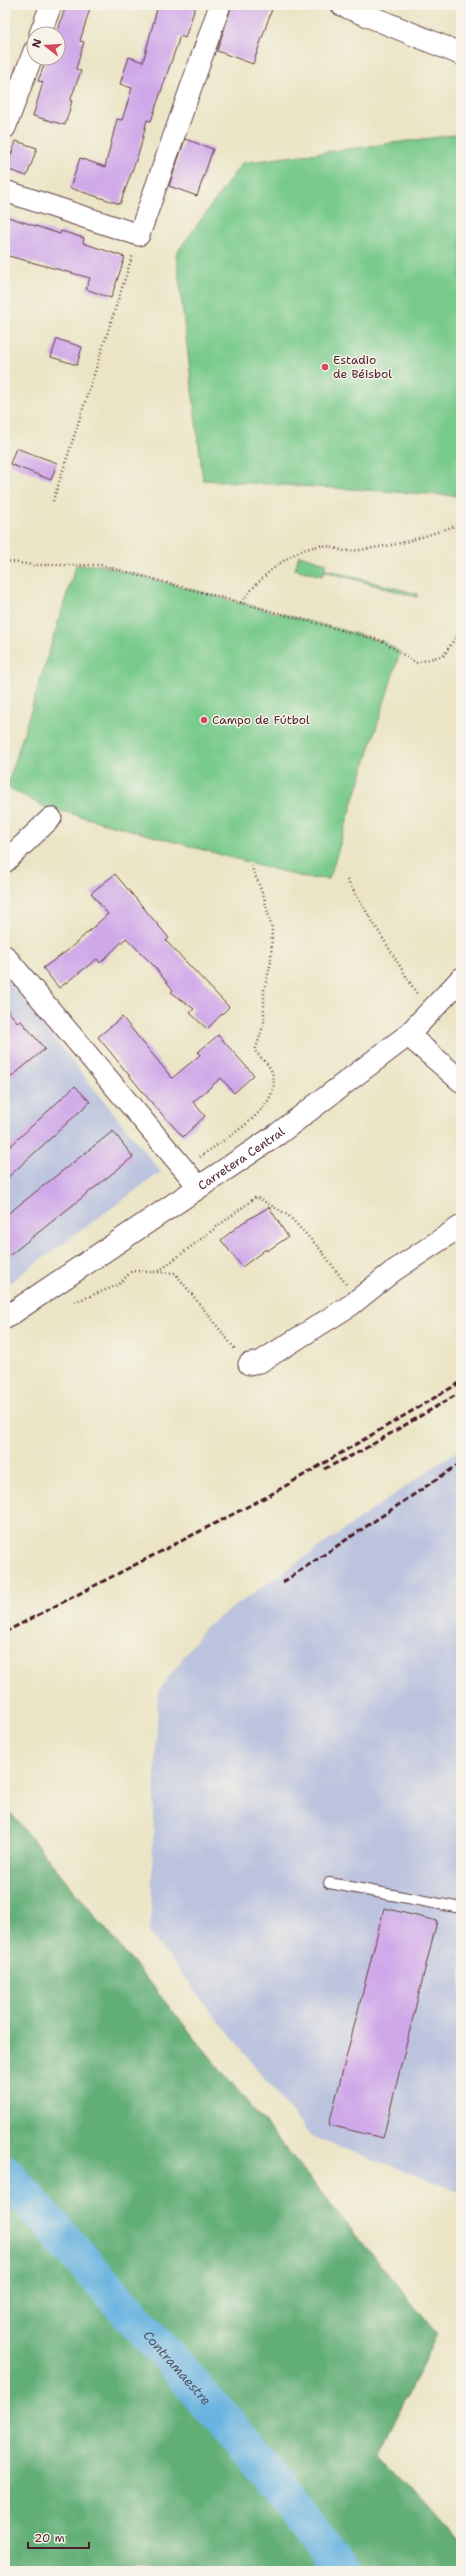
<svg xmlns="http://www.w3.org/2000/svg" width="466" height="2576" font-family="'Shantell Sans',sans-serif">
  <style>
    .industrial { fill: #bbc3de }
    .green { fill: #78ca8b; stroke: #61745b }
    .forest { fill: #62ae77; stroke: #566651 }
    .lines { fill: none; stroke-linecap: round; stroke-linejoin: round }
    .river { stroke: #67b3e0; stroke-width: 37 }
    .building { fill: #cfa8e9 }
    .service-casing { stroke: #623d42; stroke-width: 12 }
    .minor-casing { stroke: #623d42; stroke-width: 23 }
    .tertiary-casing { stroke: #623d42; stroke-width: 24 }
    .trunk-casing { stroke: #623d42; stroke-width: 24 }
    .path { stroke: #623d42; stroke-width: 2.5; stroke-dasharray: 1 3; stroke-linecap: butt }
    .service { stroke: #fff; stroke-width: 10 }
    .minor { stroke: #fff; stroke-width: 21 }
    .tertiary { stroke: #fff; stroke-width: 22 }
    .trunk { stroke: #fff; stroke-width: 22 }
    .rail { stroke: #4a1f2b; stroke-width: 3; stroke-dasharray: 6 3; stroke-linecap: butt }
    .poi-dot { fill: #d1495b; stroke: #f7f3e8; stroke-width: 1.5 }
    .labels { text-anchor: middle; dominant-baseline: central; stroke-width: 3; stroke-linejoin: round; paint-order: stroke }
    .poi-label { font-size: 12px; fill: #4a1f2b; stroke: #f7f3e8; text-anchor: start }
    .street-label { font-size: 12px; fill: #4a1f2b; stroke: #f7f3e8 }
    .water-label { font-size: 13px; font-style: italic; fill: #54536a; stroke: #f7f3e8 }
  </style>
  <rect width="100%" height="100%" fill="#f7f3e8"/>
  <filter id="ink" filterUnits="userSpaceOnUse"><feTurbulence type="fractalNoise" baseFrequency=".025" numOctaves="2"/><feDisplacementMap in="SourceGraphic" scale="8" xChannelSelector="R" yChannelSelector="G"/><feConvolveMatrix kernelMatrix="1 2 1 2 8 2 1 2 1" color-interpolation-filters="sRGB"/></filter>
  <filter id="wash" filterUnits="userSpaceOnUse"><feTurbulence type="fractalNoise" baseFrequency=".012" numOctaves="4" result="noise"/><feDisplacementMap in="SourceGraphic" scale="16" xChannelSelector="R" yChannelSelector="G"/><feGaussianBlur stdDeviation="0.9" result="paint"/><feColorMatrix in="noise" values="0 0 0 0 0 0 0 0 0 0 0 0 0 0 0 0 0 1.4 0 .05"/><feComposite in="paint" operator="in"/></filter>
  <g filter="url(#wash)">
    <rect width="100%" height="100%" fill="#ebe5c6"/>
    <path class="industrial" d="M5,977L161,1172L5,1286Z
      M461,1448V2192L310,2136L150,1934L158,1692L205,1627Z"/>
    <path class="green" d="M461,134V496L203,480L176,254L242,163Z
      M299,555L326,563L325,569L417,594V597L324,571L322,576L295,569Z
      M76,565H101L382,641L400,652L329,879L306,878L43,806L7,787Z"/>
    <path class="forest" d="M5,1806L437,2334L380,2452L461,2542V2571H5Z"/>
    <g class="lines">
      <path class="river" id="s1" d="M5,2173L255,2455L340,2571"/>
    </g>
    <g id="blocks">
      <path class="building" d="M66,5H91L80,41L84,42L76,69L81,71L70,101H72L65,125L33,116L43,82L38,81L47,58H58L57,34Z
        M158,5H196L185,38L180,36L151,121L147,120L140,149L120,204L70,188L80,158L105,167L117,119L122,120L132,88L120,84L129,57L143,62Z
        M232,5H262L272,9L253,64L217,51Z
        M185,139L213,149L197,196L169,186Z
        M16,141L37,148L27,176L6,169Z
        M5,216L60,234L61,231L84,238L83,243L125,257L111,298L86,289L90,278L5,255Z
        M57,339L82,347L77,365L51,357Z
        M16,448L57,463L51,480L10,464Z
        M115,874L169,938L166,941L229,1007L207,1029L190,1013L194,1009L171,992L173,990L153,965L126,938L100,963L97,959L59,988L43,968L67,951L108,914L91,893Z
        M5,1007L18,1023L21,1021L45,1049L5,1082Z
        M122,1017L172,1078L200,1055L198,1052L218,1035L254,1075L234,1093L221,1078L193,1102L205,1116L183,1137L151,1102L98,1037Z
        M75,1086L90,1102L5,1180V1151Z
        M113,1131L133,1157L5,1259V1216Z
        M269,1207L288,1237L267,1251L266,1249L242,1267L221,1240L242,1223Z
        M384,1908L437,1921L383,2138L329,2125Z"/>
    </g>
  </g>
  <g filter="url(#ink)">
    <use href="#blocks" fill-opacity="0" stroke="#623d42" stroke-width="1"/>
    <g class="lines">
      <defs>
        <path id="service" d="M329,1883L461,1908"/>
        <path id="minor" d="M40,34L51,5
          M5,128L34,51
          M5,191L139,235L220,5
          M5,862L51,818
          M5,956L199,1187
          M249,1364L260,1362L351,1305L392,1272L461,1226"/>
        <path id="tertiary" d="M342,5L461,54
          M408,1035L461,1081"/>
        <g id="trunk">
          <path id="s2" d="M5,1318L278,1134L408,1035L461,979"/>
        </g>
      </defs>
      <use href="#service" class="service-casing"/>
      <use href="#minor" class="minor-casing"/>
      <use href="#tertiary" class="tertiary-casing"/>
      <use href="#trunk" class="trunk-casing"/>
      <path class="path" d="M53,501L133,254
        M5,561L33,565H101L382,641L416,663L444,655L461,629
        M241,603C258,579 288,551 318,546C327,544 337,550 345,551C358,551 372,548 385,546C411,542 436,532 461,524
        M347,880L417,994
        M200,1157C223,1139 288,1106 271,1070C268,1064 260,1057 255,1051L264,1023V990L271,962L272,929L264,897L250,863
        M159,1271L256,1197L288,1215L320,1249L346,1284
        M75,1302L118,1285L132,1271L175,1273L235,1349"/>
      <use href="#service" class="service"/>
      <use href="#minor" class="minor"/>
      <use href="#tertiary" class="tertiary"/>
      <use href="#trunk" class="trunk"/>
      <path class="rail" d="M324,1469L361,1451L461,1392
        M283,1582L461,1463
        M5,1632L270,1495L461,1382"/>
    </g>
  </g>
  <g class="poi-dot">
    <circle cx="325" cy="367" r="4"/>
    <circle cx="204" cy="720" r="4"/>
  </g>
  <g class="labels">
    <g class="poi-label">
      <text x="333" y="360">Estadio<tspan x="333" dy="14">de Béisbol</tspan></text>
      <text x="212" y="720">Campo de Fútbol</text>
    </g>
    <g class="street-label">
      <text stroke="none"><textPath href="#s2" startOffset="285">Carretera Central</textPath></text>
    </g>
    <g class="water-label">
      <text stroke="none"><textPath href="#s1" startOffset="260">Contramaestre</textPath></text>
    </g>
  </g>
  <rect width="466" height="2576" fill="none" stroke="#f7f3e8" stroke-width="20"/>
  <g transform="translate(46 46) rotate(287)"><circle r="19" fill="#f7f3e8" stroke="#b29e9c"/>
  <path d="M0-3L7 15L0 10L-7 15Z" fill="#d1495b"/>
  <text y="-6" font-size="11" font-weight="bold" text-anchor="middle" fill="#4a1f2b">N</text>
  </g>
  <path d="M28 2542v6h61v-6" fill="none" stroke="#4a1f2b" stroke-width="2"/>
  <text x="34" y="2542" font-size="12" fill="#4a1f2b" stroke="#f7f3e8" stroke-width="3" paint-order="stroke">20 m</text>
</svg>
